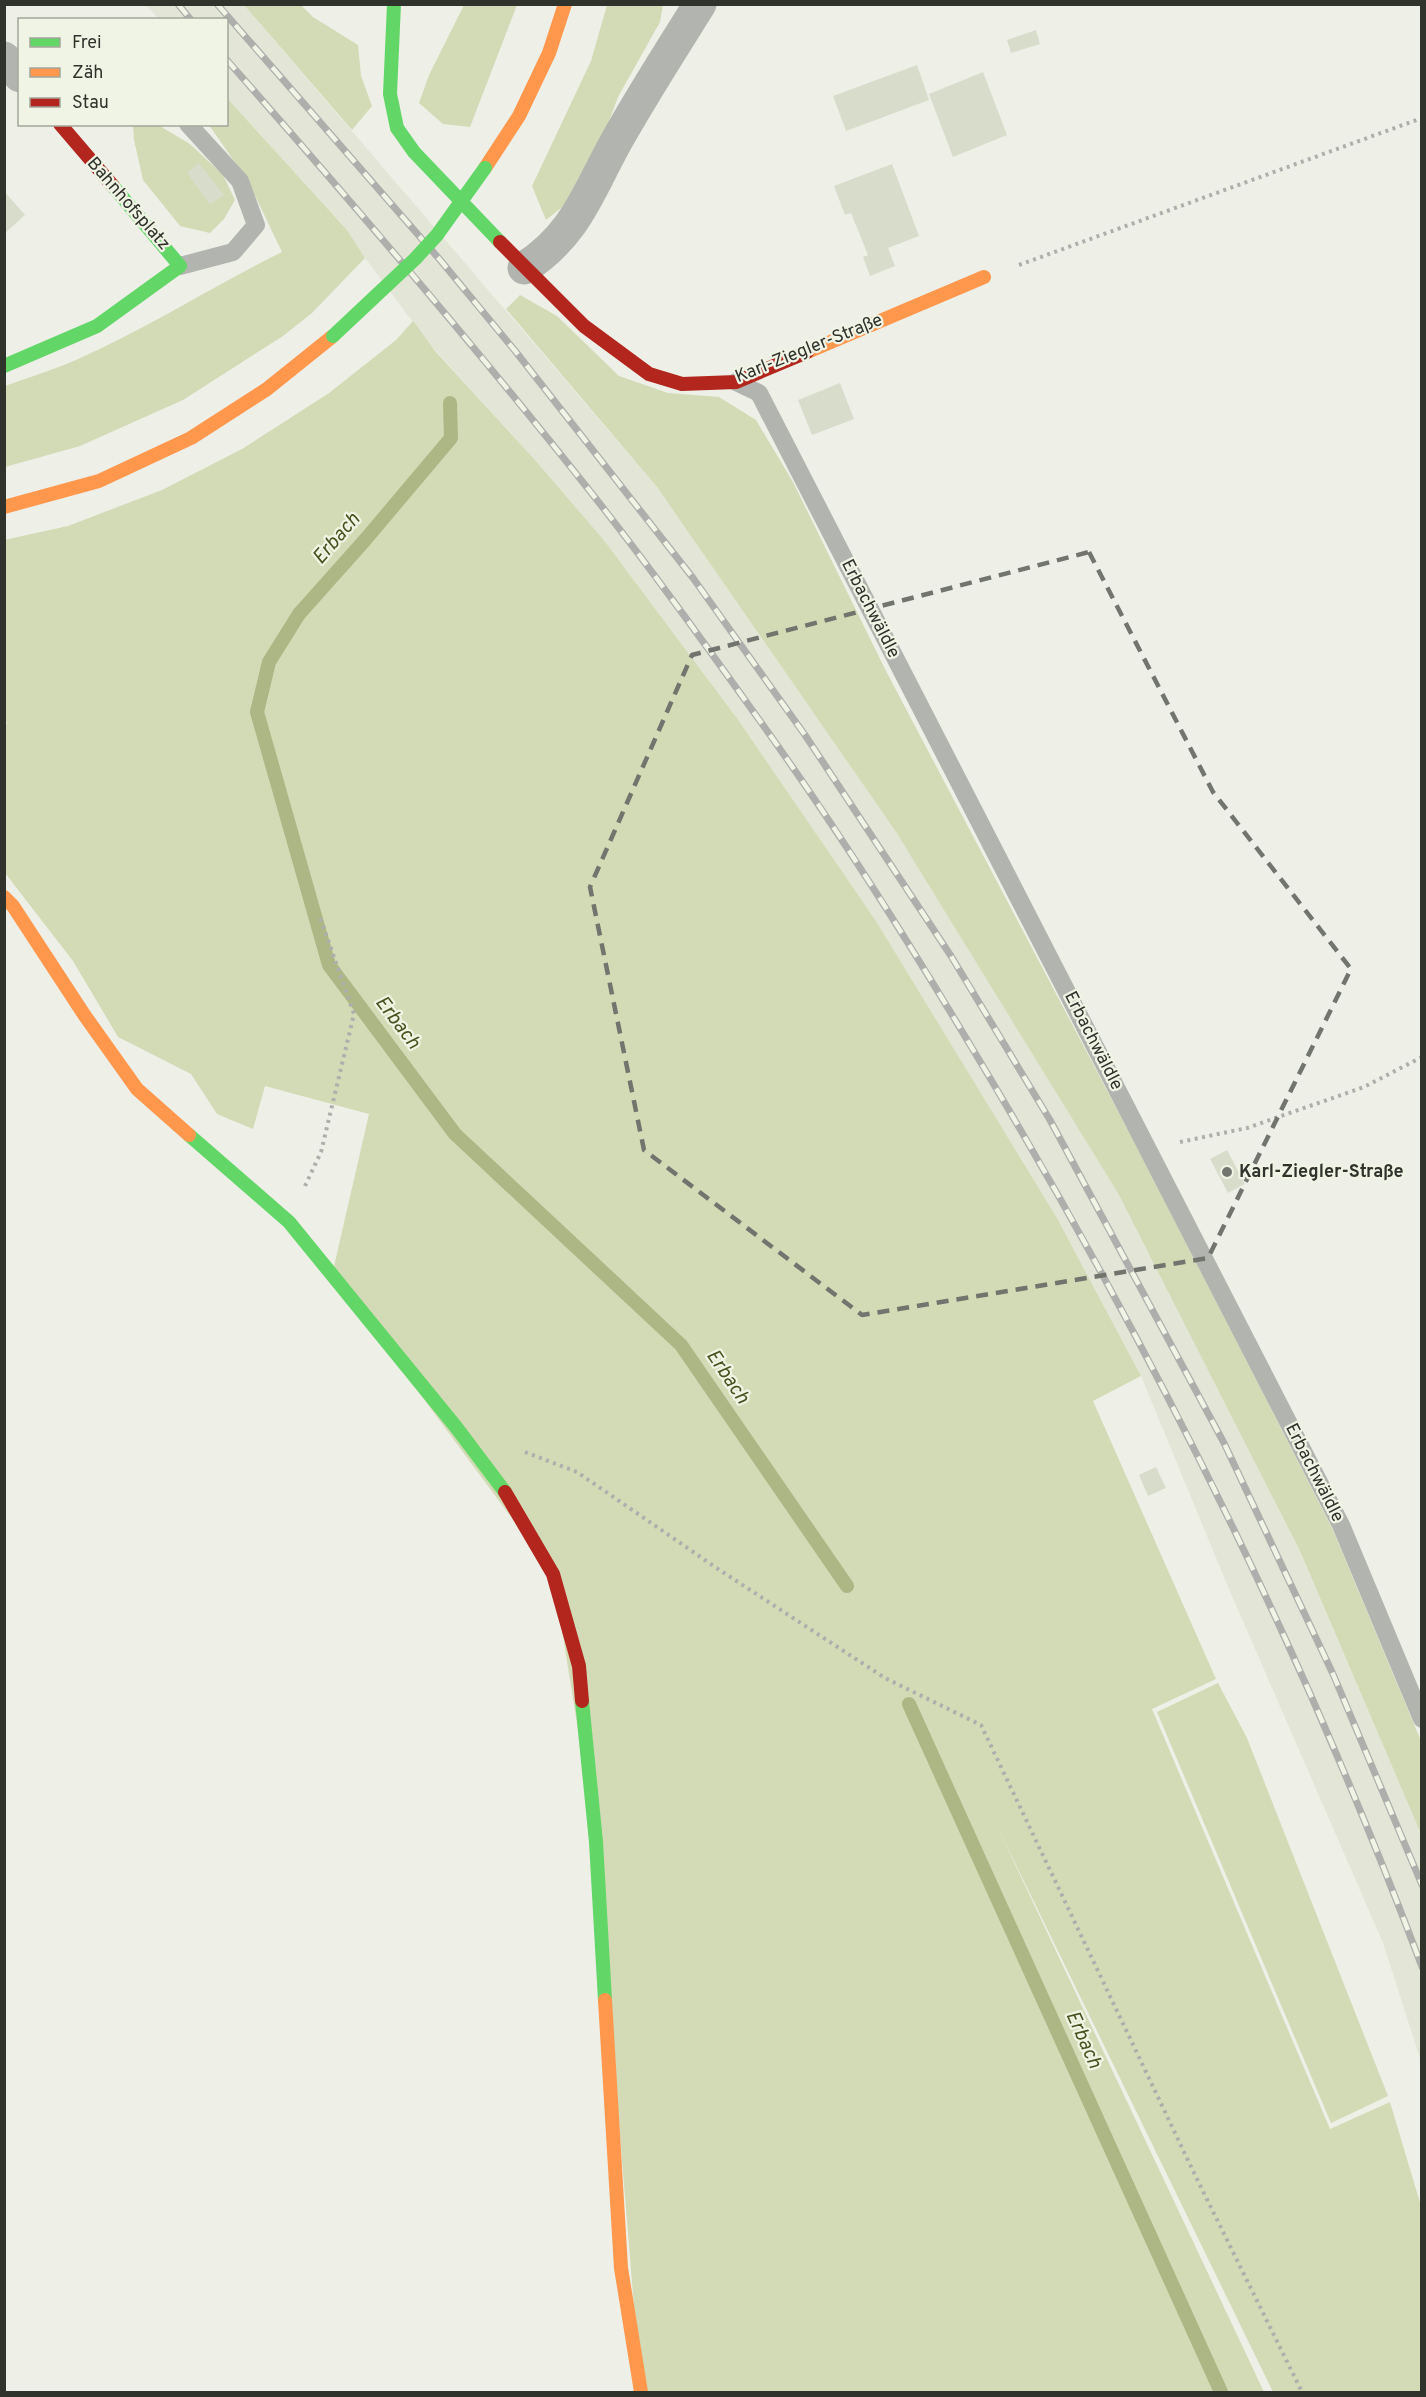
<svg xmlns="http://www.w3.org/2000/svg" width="1426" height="2397" font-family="Overpass,sans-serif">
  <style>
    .built { fill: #e3e6d7 }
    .green { fill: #d2dbb5 }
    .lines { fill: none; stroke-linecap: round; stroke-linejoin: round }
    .stream { stroke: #adb785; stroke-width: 14 }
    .building { fill: #d8dcca }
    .path { stroke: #aeafac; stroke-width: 4; stroke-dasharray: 3 4.5; stroke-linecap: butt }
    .lane { stroke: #b2b4b0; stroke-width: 18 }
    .street { stroke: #b2b4b0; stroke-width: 33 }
    .fast { stroke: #63d668; stroke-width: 14 }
    .slow { stroke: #ff974d; stroke-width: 14 }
    .jam { stroke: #b3261e; stroke-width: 14 }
    .rail-casing { stroke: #aeafac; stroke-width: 7 }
    .rail { stroke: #f0f4e4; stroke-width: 4.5; stroke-dasharray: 14; stroke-linecap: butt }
    .fast-bridge { stroke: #63d668; stroke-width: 14 }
    .marked { fill: none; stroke: #72746e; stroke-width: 4.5; stroke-dasharray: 12 8; stroke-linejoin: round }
    .poi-dot { fill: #72746e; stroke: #f0f4e4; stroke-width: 2 }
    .labels { text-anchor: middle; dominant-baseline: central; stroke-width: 4.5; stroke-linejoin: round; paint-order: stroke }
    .street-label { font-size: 18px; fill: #30322c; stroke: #f0f4e4 }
    .poi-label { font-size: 18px; font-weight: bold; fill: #30322c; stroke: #f0f4e4; text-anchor: start }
    .water-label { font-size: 20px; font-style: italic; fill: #49521f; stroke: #f0f4e4 }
  </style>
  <rect width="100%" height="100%" fill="#eef0e8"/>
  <path class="built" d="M146,5H244L657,487L896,832L1119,1193L1300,1551L1421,1834V2062L1383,1943L1228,1587L1141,1376L1057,1218L876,921L739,721L603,539L535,460L427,341L365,258L347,230L227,98L226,20L159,19Z"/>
  <path class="green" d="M244,5H301L313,17L358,45L361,76L372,106L352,130Z
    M464,5H517L470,127L443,124L419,103L429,75Z
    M607,5H663L660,22L618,97L593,164L571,200L546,220L532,186L591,61Z
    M227,98L347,230L365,258L312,313L283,336L183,400L80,446L5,467V386C29,377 54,370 78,359C148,328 213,286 282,252L248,181L209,125L226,124Z
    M133,125H158L190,144L223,175L235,200L224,219L210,233L180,226L143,180L134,140Z
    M520,295L557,316L619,376L668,393L719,397L756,420L793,482L886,671L1140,1153L1333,1530L1421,1741V1834L1300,1551L1118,1193L896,832L657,487L506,309Z
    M413,321L436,352L535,460L603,539L739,721L876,921L1057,1218L1141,1376L1093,1401L1216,1679L1152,1709L1330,2129L1390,2102L1421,2206V2392H1273L998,1828L1264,2392H641L596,1842L553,1574L332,1275L369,1114L265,1086L253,1129L217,1114L191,1074L118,1037L73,961L5,873L4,727L7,723L4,718V540L68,526L162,490L242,449L329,393L396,340Z
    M1218,1683L1247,1738L1388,2096L1331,2123L1157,1712Z"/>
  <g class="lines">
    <path class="stream" d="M450,403L451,438L365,540L299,614L269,662L257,712L329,965L455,1134L681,1345L847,1586
      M909,1704L1221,2392"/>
  </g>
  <path class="building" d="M1036,30L1040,44L1011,53L1007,40Z
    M917,65L929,100L846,131L833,96Z
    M983,72L1007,135L953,157L929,94Z
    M199,163L224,195L210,205L187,173Z
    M892,164L919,236L888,248L895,266L870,276L863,257L868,255L851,213L845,215L834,186Z
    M4,191L25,215L4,234Z
    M840,383L854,419L812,435L798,400Z
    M1227,1150L1245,1184L1228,1193L1210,1159Z
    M1156,1467L1166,1488L1148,1496L1139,1475Z"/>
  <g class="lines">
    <path class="path" d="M1019,265L1422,118
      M1180,1142L1247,1128L1364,1087L1422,1057
      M305,1186L321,1152L354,1014L320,917
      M525,1452L577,1472L715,1567L885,1678L981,1725L1195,2175L1302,2392"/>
    <path class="lane" d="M180,266L233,252L256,225L240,181L188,124
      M736,382L759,393L1341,1525L1422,1719"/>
    <path class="street" d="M4,58L20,76
      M524,268C579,233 590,186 621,133C646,89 673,47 700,4"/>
    <path class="fast" d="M394,4L390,94L397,128L414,152L500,242
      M4,366L97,326L180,266L113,186
      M189,1135L289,1222L456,1427L505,1492
      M582,1701L596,1842L605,2000"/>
    <path class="slow" d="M485,168L519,116L549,53L565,4
      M807,352L984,277
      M4,507L99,481L191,438L267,389L333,336
      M4,897L13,906L85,1016L137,1089L189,1135
      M605,2000L621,2268L641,2392"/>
    <path class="jam" d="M60,124L113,186
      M500,242L584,326L649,374L682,384L736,382L807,352
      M505,1492L553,1574L579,1666L582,1701"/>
    <defs>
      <path id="rail" d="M178,4L191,20
        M217,4L441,261L516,352L693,578L805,735L951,956L1050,1120L1224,1443L1333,1674L1422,1885
        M226,59C352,202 475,346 593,495C649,566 702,640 755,714C833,822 904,934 972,1048C1148,1340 1302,1647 1422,1967"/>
    </defs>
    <use href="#rail" class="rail-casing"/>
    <use href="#rail" class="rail"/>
    <path class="fast-bridge" d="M333,336L415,259L437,235L485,168"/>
  </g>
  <path class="marked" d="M1089,552L1213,792L1351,969L1208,1258L862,1315L644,1150L590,887L692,655Z"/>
  <circle class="poi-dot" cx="1227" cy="1172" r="6"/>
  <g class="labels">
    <g class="street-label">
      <text transform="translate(128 204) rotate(49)">Bahnhofsplatz</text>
      <text transform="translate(809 349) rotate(-22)">Karl-Ziegler-Straße</text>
      <text transform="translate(870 609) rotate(63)">Erbachwäldle</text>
      <text transform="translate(1093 1041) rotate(63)">Erbachwäldle</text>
      <text transform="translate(1314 1473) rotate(63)">Erbachwäldle</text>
    </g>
    <g class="poi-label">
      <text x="1239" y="1172">Karl-Ziegler-Straße</text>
    </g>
    <g class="water-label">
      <text transform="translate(337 539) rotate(-49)">Erbach</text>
      <text transform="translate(397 1023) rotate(53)">Erbach</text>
      <text transform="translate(727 1377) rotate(56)">Erbach</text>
      <text transform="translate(1083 2040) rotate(66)">Erbach</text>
    </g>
  </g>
  <rect width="1426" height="2397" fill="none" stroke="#30322c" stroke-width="12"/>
  <rect x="18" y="18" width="210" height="108" fill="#f0f4e4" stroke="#a3a69a" stroke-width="1.5"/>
  <rect x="30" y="38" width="30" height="9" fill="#63d668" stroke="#a3a69a" stroke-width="1.5"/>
  <text x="72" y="48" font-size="18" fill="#30322c">Frei</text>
  <rect x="30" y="68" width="30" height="9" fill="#ff974d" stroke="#a3a69a" stroke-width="1.5"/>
  <text x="72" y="78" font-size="18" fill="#30322c">Zäh</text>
  <rect x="30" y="98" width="30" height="9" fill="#b3261e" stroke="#a3a69a" stroke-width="1.5"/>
  <text x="72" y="108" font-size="18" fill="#30322c">Stau</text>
</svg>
